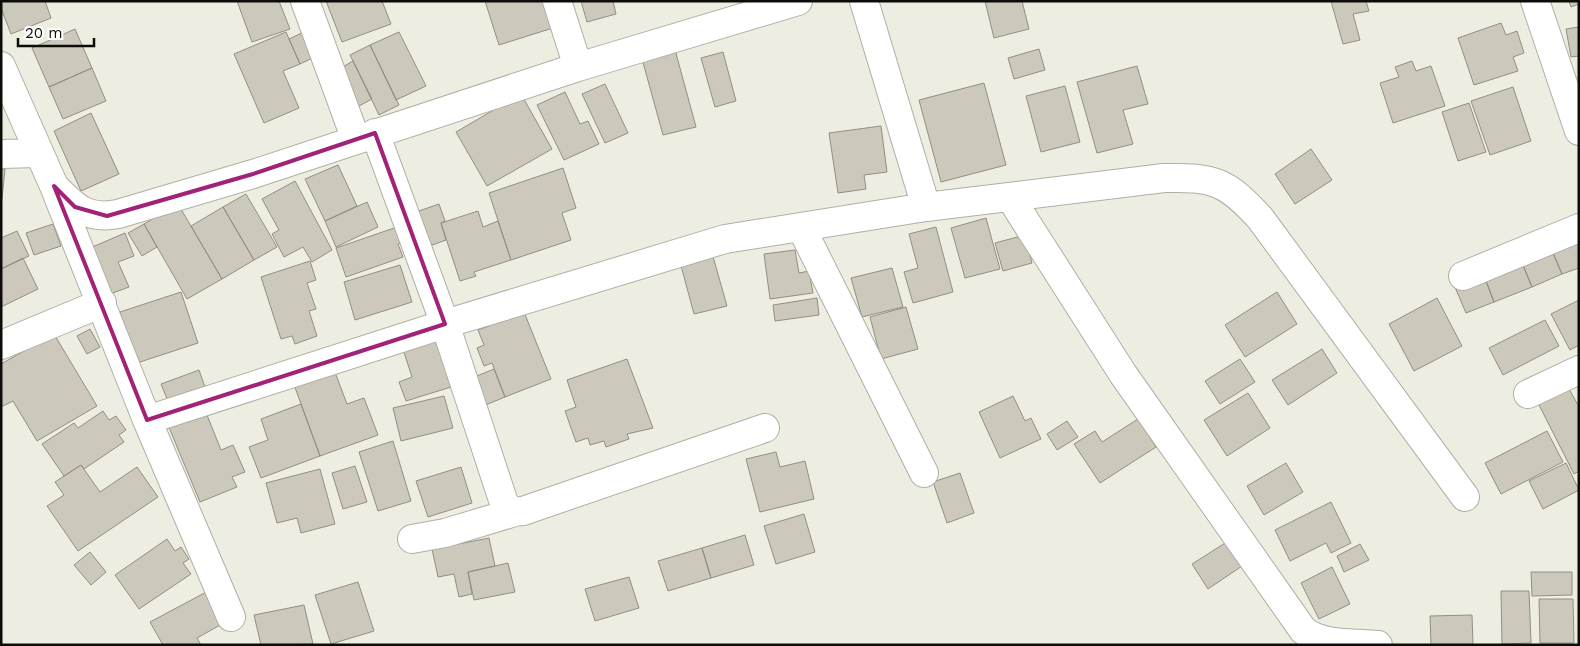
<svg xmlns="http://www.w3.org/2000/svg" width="1580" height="646" font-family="'Work Sans',sans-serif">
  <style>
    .building { fill: #cdc8bc; stroke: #938e83 }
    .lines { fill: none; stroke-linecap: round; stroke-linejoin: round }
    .minor-casing { stroke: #afb0a4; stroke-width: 30 }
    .minor { stroke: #fff; stroke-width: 28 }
    .marked { fill: none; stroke: #a12276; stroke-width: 4; stroke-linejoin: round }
  </style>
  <rect width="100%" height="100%" fill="#edeee1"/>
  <path class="building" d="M1,1H45L51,18L11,34L1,8Z
    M237,1H279L290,29L252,42Z
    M326,1H382L391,24L342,42Z
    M485,1H547L556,27L499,45Z
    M581,1H613L616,14L587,22Z
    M985,1H1022L1029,29L994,38Z
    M1331,1H1366L1369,11L1353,14L1360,40L1343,44Z
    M1569,1H1579V4L1571,7Z
    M1501,23L1506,35L1517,31L1524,53L1513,57L1518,71L1474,85L1458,38Z
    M1579,27V56L1571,57L1566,29Z
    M75,29L92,68L49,87L32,48Z
    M306,31L317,56L300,64L289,39Z
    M286,32L300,64L283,71L299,108L264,123L234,54Z
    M399,32L426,86L396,100L370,45Z
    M370,45L399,105L379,115L350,55Z
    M674,46L696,127L663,135L641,55Z
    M1039,49L1045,70L1014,79L1008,58Z
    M723,52L736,101L715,107L701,58Z
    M353,61L372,99L359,106L341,68Z
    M1412,61L1416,71L1431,66L1445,106L1393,123L1380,83L1399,77L1395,67Z
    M1137,66L1148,104L1123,110L1133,144L1097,153L1077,82Z
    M92,68L106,101L63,119L49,87Z
    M984,83L1006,165L941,182L919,100Z
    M605,84L628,133L605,143L582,94Z
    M1065,86L1080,142L1041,152L1026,96Z
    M1513,87L1531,141L1490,155L1471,101Z
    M565,92L580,124L588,121L599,144L564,160L537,105Z
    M521,94L552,149L487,186L456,132Z
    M1469,103L1486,152L1458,161L1442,112Z
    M91,113L119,174L81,191L54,131Z
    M881,126L887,172L864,175L866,189L838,193L829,133Z
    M1311,149L1332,180L1295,204L1275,174Z
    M338,165L357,206L325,221L305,179Z
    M563,168L576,208L562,213L571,240L511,260L489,193Z
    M1,169H5L2,199H1Z
    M295,181L332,250L312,262L303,247L284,257L272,234L279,230L262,199Z
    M246,194L277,247L254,260L223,207Z
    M367,202L378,227L336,247L325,221Z
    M178,204L222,279L187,299L144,224Z
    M439,204L445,221L441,223L446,240L427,247L416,212Z
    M223,207L254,260L222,279L191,226Z
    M478,211L483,227L498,221L511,260L474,272L476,276L460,281L441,223Z
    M986,218L1000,269L965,278L951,228Z
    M53,224L61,246L34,255L26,233Z
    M144,224L157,247L142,256L128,233Z
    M400,226L405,241L398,244L403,257L346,277L336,248Z
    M936,227L953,292L913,303L904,272L918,268L909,234Z
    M17,231L29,256L1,269V238Z
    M125,233L134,256L118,262L129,287L110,294L90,248Z
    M1579,234V268L1562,274L1550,246Z
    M1025,235L1032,263L1003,271L995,243Z
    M1550,246L1562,274L1532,287L1520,258Z
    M795,250L799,273L809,271L813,293L770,299L764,254Z
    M712,253L727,306L694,314L680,262Z
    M23,258L38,289L1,307V269Z
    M1520,258L1532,287L1494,302L1483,273Z
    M310,261L316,280L307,283L316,309L309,311L317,336L295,344L292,336L281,339L261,277Z
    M400,265L412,302L355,320L344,282Z
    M892,268L903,307L862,317L851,278Z
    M1483,273L1494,302L1466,313L1454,285Z
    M181,292L198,343L137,363L120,312Z
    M1277,292L1297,324L1245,357L1225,325Z
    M817,298L819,315L775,321L773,305Z
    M1437,298L1462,346L1414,371L1389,324Z
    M1579,300V345L1570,350L1551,314Z
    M906,307L918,349L881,359L870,317Z
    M524,312L551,379L505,397L492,363L484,366L477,348L484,345L478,330L489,326L486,316Z
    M1545,320L1559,346L1503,375L1489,348Z
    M90,329L100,347L87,354L77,336Z
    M433,330L451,387L406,401L399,382L412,377L400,340Z
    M54,334L97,406L37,441L13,401L1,407V364Z
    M1322,349L1337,373L1288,405L1272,380Z
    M627,359L653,428L627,434L629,439L606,447L604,441L590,445L588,438L576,442L565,411L576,407L567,380Z
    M1240,359L1255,382L1220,404L1205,381Z
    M333,367L347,404L364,398L378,435L320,456L293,382Z
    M494,369L505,397L483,406L472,378Z
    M199,370L205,387L168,401L161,384Z
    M1568,387L1579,407V471L1574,474L1538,403Z
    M1248,393L1270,428L1227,456L1204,420Z
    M444,396L453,428L401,441L393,408Z
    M1013,396L1025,421L1031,418L1041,439L1000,458L979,412Z
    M301,404L320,456L261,478L249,447L268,440L261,419Z
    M205,410L221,450L233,445L245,472L232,477L237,487L200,502L168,425Z
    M103,411L109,420L116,416L126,430L119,435L124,442L84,469L81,465L64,476L42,444L74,423L78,428Z
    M1138,419L1156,447L1100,483L1074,444L1095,431L1102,442Z
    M1067,421L1078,437L1057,450L1047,434Z
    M1547,431L1563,462L1501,494L1485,463Z
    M393,441L411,501L378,511L359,452Z
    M776,452L780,467L805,461L814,499L760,512L746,459Z
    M1286,463L1303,492L1264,515L1247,486Z
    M1566,463L1579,490L1543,509L1529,481Z
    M81,465L100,492L137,467L158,497L78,551L47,506L64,495L55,482Z
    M355,466L367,502L343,509L332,473Z
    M461,467L472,503L428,517L416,481Z
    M320,469L335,524L301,533L297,518L277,523L266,483Z
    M960,473L974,513L947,523L933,482Z
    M1331,502L1351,543L1331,553L1326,543L1290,561L1275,530Z
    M804,514L815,552L776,564L764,526Z
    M745,535L754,565L711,578L702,548Z
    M489,538L495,566L468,572L472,594L459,597L454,574L438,577L432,549Z
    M167,539L175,551L181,547L189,559L183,563L191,574L139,609L115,575Z
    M1230,540L1245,564L1208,589L1192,564Z
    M1360,544L1369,560L1344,572L1337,556Z
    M702,548L711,578L668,591L658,561Z
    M90,552L106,572L91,585L74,565Z
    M508,563L515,592L474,600L468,572Z
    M1332,567L1350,604L1319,619L1301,583Z
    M1531,572H1572V595L1532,596Z
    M629,577L639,608L595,621L585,589Z
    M358,582L374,631L331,644L315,595Z
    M212,589L229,620L197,638L201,645H163L150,622Z
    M1501,591H1529L1531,643L1502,644Z
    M1539,599H1573L1574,643H1540Z
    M304,605L313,644L261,645L254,615Z
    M1472,615L1473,645H1431L1430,616Z"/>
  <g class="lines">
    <defs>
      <path id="minor" d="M305,1L356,140
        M557,1L578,67
        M864,1L926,207
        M1535,1L1579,131
        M1,66L54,186L147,420L231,617
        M375,133L445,324L504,503C509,510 514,512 523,511L765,428
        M1,154L38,153
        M54,186C75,207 86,220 118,214L253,174L578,67L798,1
        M1010,197L1123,374L1303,630C1322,646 1351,642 1378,645
        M801,227L924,473
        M1463,276L1579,228
        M1,345L102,303
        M1528,394L1579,370
        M147,420L445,324L725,239L926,207L1164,178C1214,177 1226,181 1260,218L1465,497
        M412,539L445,533L515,512"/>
    </defs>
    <use href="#minor" class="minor-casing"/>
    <use href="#minor" class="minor"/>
  </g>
  <path class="marked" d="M375,133L445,324L147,420L54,186L75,207L107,216L253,174Z"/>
  <rect width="1580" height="646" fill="none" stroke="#0c0c08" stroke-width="5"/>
  <path d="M18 38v8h76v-8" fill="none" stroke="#0c0c08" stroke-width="2.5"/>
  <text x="25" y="38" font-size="15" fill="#0c0c08" stroke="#ffffff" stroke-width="4" paint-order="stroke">20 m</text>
</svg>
